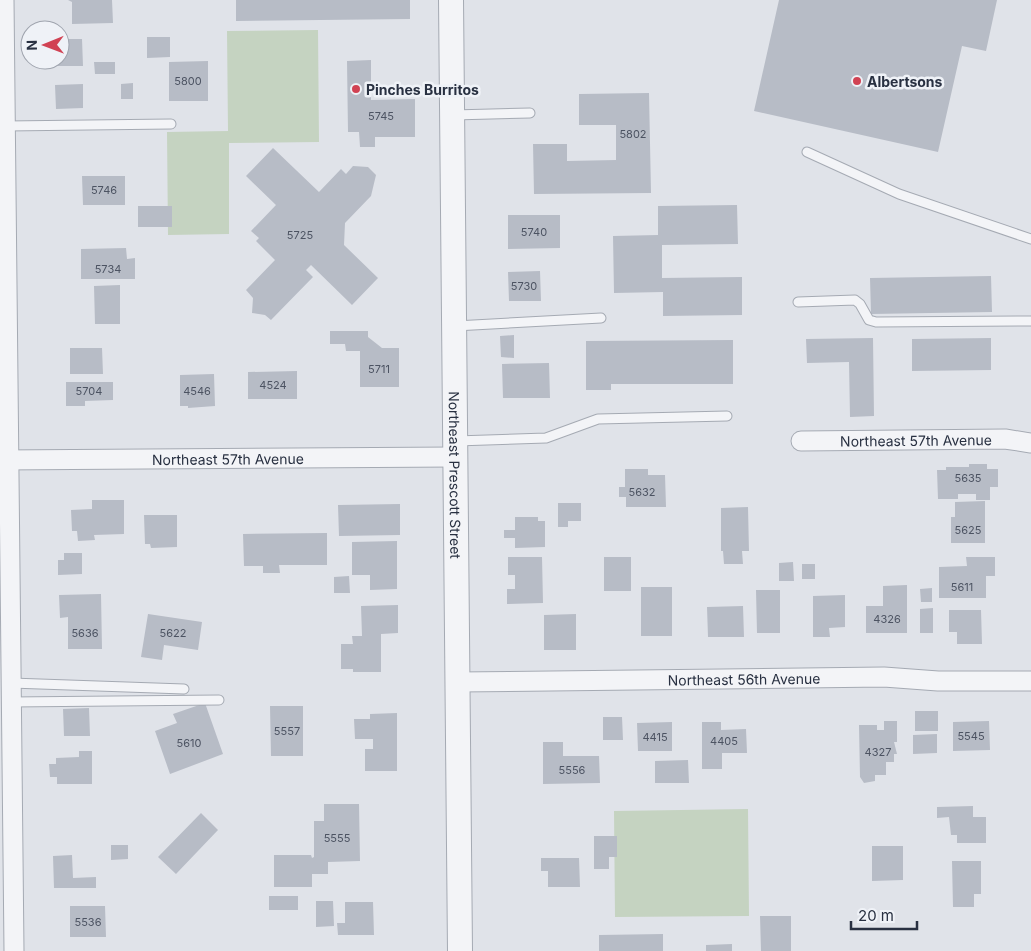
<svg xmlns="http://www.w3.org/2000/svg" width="1031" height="951" font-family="Inter,sans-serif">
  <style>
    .green { fill: #c5d3c1 }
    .building { fill: #b7bcc6 }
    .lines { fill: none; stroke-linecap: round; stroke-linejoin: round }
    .service-casing { stroke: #a5aab3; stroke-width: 11 }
    .minor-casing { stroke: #a5aab3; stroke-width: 21 }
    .tertiary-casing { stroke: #a5aab3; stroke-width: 26 }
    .service { stroke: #f3f4f7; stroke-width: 9 }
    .minor { stroke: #f3f4f7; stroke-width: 19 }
    .tertiary { stroke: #f3f4f7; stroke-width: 24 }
    .poi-dot { fill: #d14253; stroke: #eff2f7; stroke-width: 2 }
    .labels { text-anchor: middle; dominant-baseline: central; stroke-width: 5; stroke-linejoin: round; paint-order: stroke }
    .number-label { font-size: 11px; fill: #4c5362 }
    .poi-label { font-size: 14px; font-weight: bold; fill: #283041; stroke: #eff2f7; text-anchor: start }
    .street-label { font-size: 14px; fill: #283041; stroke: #eff2f7 }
  </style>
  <rect width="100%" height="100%" fill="#e0e3e9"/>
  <path class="green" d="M318,30L319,142L229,143V234L168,235L167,132L228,131L227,31Z
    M748,809L749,916L615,917L614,811Z"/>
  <path class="building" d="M68,0H112L113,23L72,24V2Z
    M236,0H410V19L236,21Z
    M779,0H997L986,51L962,46L938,152L754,111Z
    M147,37H170V57L147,58Z
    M60,39H82L83,66H55L54,60H60Z
    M371,60V100L415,99V137H375V147H360L359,132H348L347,61Z
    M208,61V101H169V62Z
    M94,62H115V74H95Z
    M133,83V99H121V84Z
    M83,84V108L56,109L55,85Z
    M649,93L651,193L534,194L533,144H567V161L616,160V125H579V94Z
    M273,148L319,192L341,169L346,174L353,166L368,167L376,175L371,196L345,223L344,245L378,278L352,305L311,265L306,270L313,277L271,320L265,315L252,313L253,298L246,290L275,260L256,241L259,238L251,231L276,205L246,176Z
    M82,176H125V205H83Z
    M737,205L738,244L662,245V278L742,277V315L663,316V292L614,293L613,236L658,235V206Z
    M138,206H172V227H138Z
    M508,215H560V248L508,249Z
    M126,248L127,259L135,258V279H81V249Z
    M540,271L541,301H509L508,272Z
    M991,276L992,312L871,314L870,278Z
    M120,285V324H95L94,286Z
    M330,331H368V337L382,348H399V387H360V351H346L345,344H330Z
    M514,335V358L501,357L500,336Z
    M873,338L874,416L850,417L849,362L807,363L806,339Z
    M991,338V370L912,371V339Z
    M733,340V384H611V390H586V341Z
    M70,348H102L103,374H70Z
    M549,363L550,398H503L502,364Z
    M297,371V399H248V372Z
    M214,374L215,406L188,408V406H180V375Z
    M66,382H113V400L85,401V406H66Z
    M969,464H987V469H998V487H990V500H976V494H958V499H938L937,470H946V467H969Z
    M625,469H648V475H665L666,507H626V497H619V487H625Z
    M92,500H124V534L94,535L95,540L78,541L77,531H72L71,510L92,509Z
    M985,501V543H951V517H955V502Z
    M558,503H581V521H568V527H558Z
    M400,504V535L339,536L338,505Z
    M748,507L749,551H742L743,564H724L723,551H721V508Z
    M144,515H177V547L151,548L150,544H145Z
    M515,517H538V521H545V547L515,548V538H504V530H515Z
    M327,533V565H279L280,573H263V566H244L243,534Z
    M397,541V589L370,590V575H352V542Z
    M64,553H82V574L58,575V560H64Z
    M508,557H542L543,603L507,604V589H515V575H508Z
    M604,557H631V591H604Z
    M966,557H995V576H986V598H939V567L967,566Z
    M793,562L794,581H779V563Z
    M802,564H815V579H802Z
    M349,576L350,593H334V577Z
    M907,585V633H866V606H883V586Z
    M641,587H672V636H641Z
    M932,588V602H921L920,589Z
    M756,590H780V633H757Z
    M101,594L102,649H68V617L60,618L59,595Z
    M845,595V627L829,628L830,637H813V596Z
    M398,605V633L381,634V672H353V669H341V644H353L352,636H362L361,606Z
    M743,606L744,637H708L707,607Z
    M933,608V633H920V609Z
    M949,610H981L982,644H957V632H949Z
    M148,614L202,622L198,650L164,645L162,660L141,657Z
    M576,614V650H544V615Z
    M205,703L223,754L170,774L155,731L177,723L173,714Z
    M270,706H303V756H271Z
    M89,708L90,736H64L63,709Z
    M915,711H938V731H915Z
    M397,713V771H365V749H373V739H355L354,719H370V714Z
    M603,717H622L623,740H603Z
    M884,721H897V742H894L897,754H894V762H886V775H875V781L864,783L860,777L859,725H877V730H884Z
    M989,721L990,750L953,751V722Z
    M672,722V751H638L637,723Z
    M702,722H721V730L746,729L747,753H722V769H702Z
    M937,734V753L913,754V735Z
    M543,742H563V756H599L600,783L543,784Z
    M79,751H92V784H57V777H50L49,764H56V758L79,757Z
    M688,760L689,783H655V761Z
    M324,804H359L360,861L328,862V874H312V887H274V855H311L312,858L314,857V821H324Z
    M973,806V817H986V843H957V835H951L949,817L937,818V807Z
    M201,813L218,830L176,874L158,857Z
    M594,836H617V857H609V869H594Z
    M111,845H128V859L111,860Z
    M872,846H903V880L872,881Z
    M72,855L73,878L96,877V888H54L53,856Z
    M541,858H579L580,887H548V871H541Z
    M952,861H981V894H974V907H953Z
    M269,896H298V910H269Z
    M316,901H333L334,926L316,927Z
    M345,902H373L374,935H338L337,923H345Z
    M70,906H105L106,937H70Z
    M760,916H791V951H761Z
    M663,934V951H599V935Z
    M732,944V951H706V945Z"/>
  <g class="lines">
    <defs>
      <path id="service" d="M453,115L530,113
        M6,126L171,124
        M807,152L899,194L1031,239
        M798,302L855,300L860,304L869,320L876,322L1031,321
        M455,326L601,318
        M456,441L546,438L598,419L727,416
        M11,683L184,689
        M11,702L219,700"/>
      <g id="minor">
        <path d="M4,0L14,951"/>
        <path id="s1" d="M801,441L1005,439L1031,443"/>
        <path id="s2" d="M0,460L455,457"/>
        <path id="s3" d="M458,682L884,677L938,681H1031"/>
      </g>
      <g id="tertiary">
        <path id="s4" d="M451,0L460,951"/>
      </g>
    </defs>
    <use href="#service" class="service-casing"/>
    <use href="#minor" class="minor-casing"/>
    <use href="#tertiary" class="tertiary-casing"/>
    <use href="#service" class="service"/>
    <use href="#minor" class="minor"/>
    <use href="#tertiary" class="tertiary"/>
  </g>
  <g class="poi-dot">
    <circle cx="857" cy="81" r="5"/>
    <circle cx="356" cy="89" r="5"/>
  </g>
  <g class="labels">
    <g class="number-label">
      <text x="188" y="81">5800</text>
      <text x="381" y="116">5745</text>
      <text x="633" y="134">5802</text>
      <text x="104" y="190">5746</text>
      <text x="534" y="232">5740</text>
      <text x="300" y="235">5725</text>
      <text x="108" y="269">5734</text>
      <text x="524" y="286">5730</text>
      <text x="379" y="369">5711</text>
      <text x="273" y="385">4524</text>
      <text x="89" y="391">5704</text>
      <text x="197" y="391">4546</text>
      <text x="968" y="478">5635</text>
      <text x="642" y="492">5632</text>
      <text x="968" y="530">5625</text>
      <text x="962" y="587">5611</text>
      <text x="887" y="619">4326</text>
      <text x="85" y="633">5636</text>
      <text x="173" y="633">5622</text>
      <text x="287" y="731">5557</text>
      <text x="971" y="736">5545</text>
      <text x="655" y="737">4415</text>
      <text x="724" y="741">4405</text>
      <text x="189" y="743">5610</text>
      <text x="878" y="752">4327</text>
      <text x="572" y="770">5556</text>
      <text x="337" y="838">5555</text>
      <text x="88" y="922">5536</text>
    </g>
    <g class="poi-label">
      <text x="867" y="81">Albertsons</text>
      <text x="366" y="89">Pinches Burritos</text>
    </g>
    <g class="street-label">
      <text stroke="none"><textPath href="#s1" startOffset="115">Northeast 57th Avenue</textPath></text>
      <text stroke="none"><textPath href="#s2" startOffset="228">Northeast 57th Avenue</textPath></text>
      <text stroke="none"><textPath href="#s4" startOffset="475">Northeast Prescott Street</textPath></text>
      <text stroke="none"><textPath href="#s3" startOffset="286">Northeast 56th Avenue</textPath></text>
    </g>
  </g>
  <g transform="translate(45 45) rotate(269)"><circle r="24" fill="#eff2f7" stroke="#9fa4ae"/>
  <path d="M0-4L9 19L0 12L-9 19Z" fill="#d14253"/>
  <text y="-8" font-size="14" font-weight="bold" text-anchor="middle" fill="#283041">N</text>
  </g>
  <path d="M851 921v8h66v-8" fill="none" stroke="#283041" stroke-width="2.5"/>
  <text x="858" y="921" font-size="15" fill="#283041" stroke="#eff2f7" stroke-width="4" paint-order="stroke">20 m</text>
</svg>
